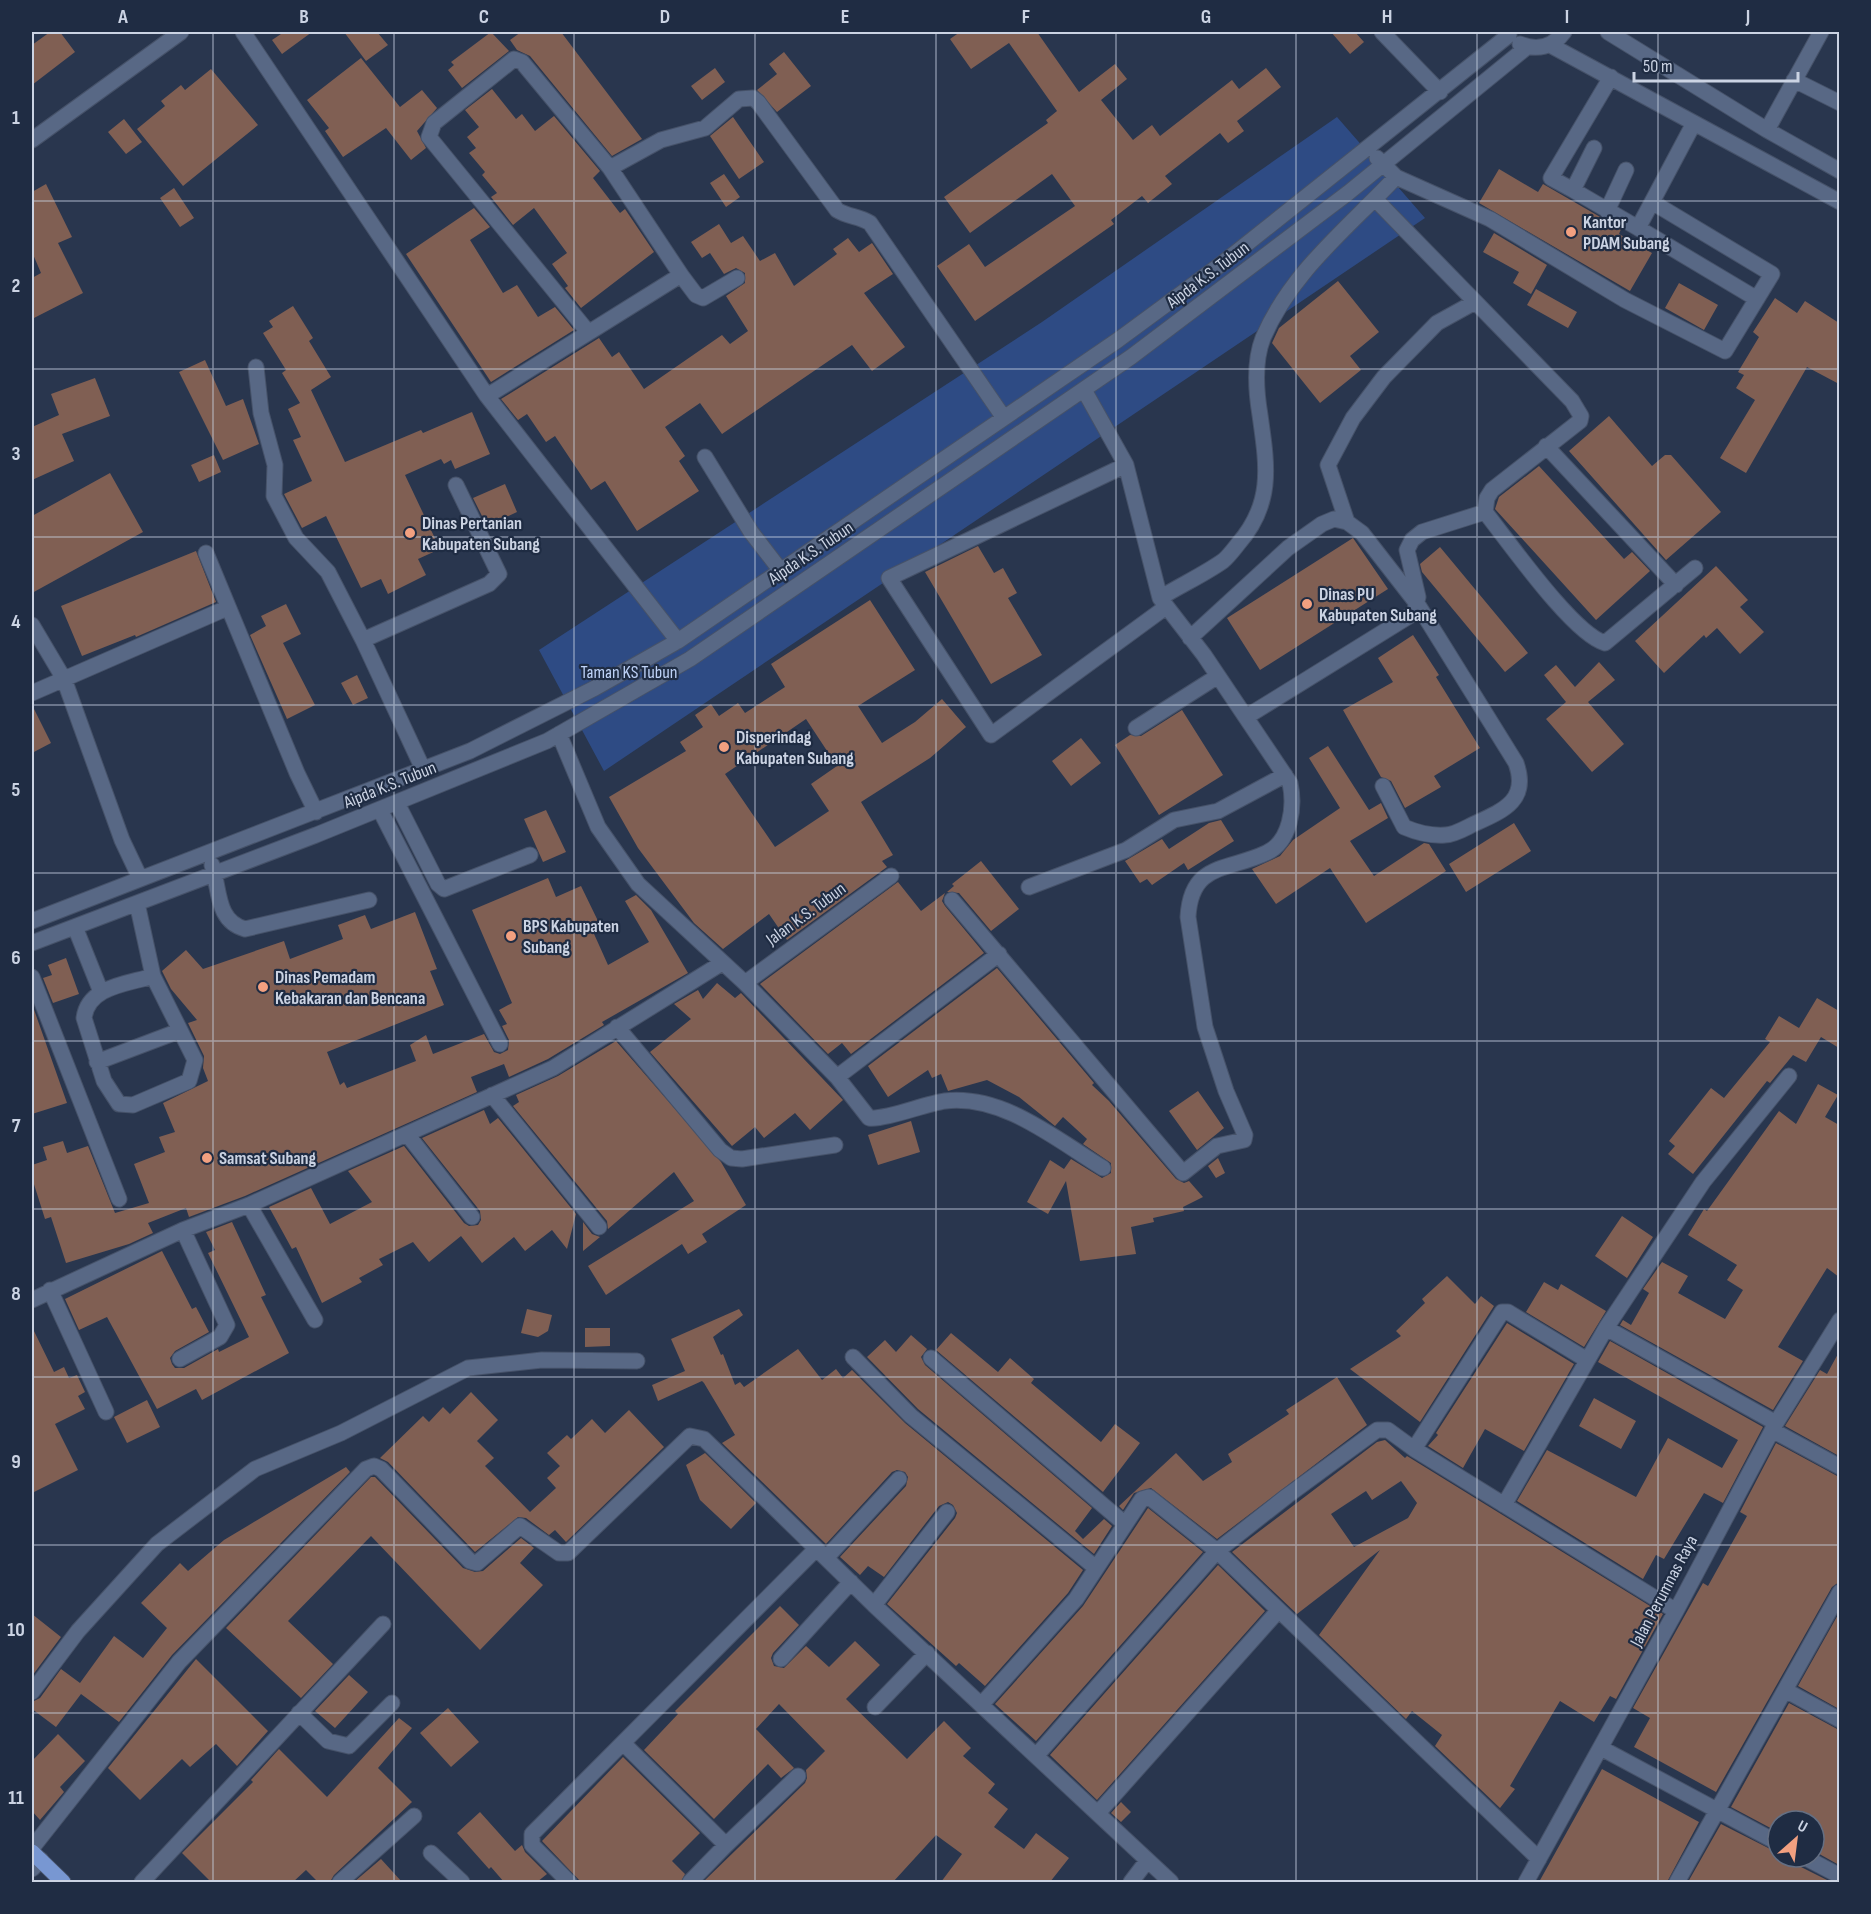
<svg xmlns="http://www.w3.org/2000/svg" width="1871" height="1914" font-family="'Sofia Sans Condensed',sans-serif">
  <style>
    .green { fill: #2e4b84 }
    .building { fill: #805f53; fill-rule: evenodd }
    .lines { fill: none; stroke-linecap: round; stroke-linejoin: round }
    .minor-casing { stroke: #465269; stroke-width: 17 }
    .major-casing { stroke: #465269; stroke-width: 17 }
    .minor { stroke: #586885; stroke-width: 15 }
    .major { stroke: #7897d2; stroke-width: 15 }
    .grid { fill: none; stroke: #cbd3e3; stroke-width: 1.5; stroke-opacity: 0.55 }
    .poi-dot { fill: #f2a080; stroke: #1f2c43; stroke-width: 2 }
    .labels { text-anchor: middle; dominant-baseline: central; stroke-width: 4.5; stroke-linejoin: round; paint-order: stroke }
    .poi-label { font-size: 18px; font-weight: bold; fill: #cbd3e3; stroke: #1f2c43; text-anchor: start }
    .street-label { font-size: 18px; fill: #cbd3e3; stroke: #1f2c43 }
    .park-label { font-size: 18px; fill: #bfd3f8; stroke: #1f2c43 }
    .neatline { fill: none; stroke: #cbd3e3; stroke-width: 2 }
    .grid-label { font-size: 20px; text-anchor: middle; font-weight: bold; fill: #cbd3e3 }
  </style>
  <rect width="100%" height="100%" fill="#29364e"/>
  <path class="green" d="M1337,117L1425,218L604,771L539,650L1042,322Z"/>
  <path class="building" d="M50,32H60L75,52L32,85V45Z
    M284,32H312L282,54L272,40Z
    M344,32H377L388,45L366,61Z
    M491,32L509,51L462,88L448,70L454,65L451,62Z
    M521,32H561L642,139L612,156L530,56L517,50L510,40Z
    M960,32H1037L1079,92L1115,64L1127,79L1101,100L1133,140L1152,125L1160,136L1232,80L1239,89L1266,68L1281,87L1237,121L1244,131L1228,143L1220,133L1165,176L1172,184L1148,203L1142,196L1111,220L1114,224L975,321L937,266L969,244L985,267L1075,206L1052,174L970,233L944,197L1048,123L1046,120L1057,111L1009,43L971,69L950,39Z
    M1331,32H1355L1364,42L1350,54Z
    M784,52L811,86L777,112L757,90L777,74L769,64Z
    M361,58L400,107L422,90L437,108L417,131L426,148L411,160L386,128L343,157L325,131L329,128L307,100Z
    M715,68L725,82L702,100L691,86Z
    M211,69L258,125L183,186L137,129L165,106L161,101L181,85L185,90Z
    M492,89L516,119L522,114L535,131L554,116L600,171L593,178L620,213L625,209L654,252L581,308L565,288L568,286L552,264L567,253L534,208L513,225L491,197L497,193L482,175L485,172L469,153L476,148L467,137L479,127L465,110Z
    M733,117L764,162L739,179L710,136Z
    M124,119L142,142L126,154L108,132Z
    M1499,169L1538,192L1543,184L1621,229L1619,234L1652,253L1630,291L1479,203Z
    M724,174L740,197L726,207L710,183Z
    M46,184L72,237L58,243L83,293L32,319V278L41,273L32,252V192Z
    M174,188L194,218L180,227L160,198Z
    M474,208L490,227L470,240L503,293L517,285L538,317L555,307L574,330L491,382L406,254Z
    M719,224L731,243L743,236L760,261L775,253L794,286L837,254L833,249L848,238L859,252L872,243L893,274L864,293L905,347L872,371L852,345L722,434L700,403L665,427L685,456L679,461L699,491L637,531L605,481L591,490L555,436L546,442L527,414L518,420L501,399L599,338L612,357L619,352L644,389L722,335L730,344L748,331L726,296L745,283V273L736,268L724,274L710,253L702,258L691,242Z
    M1494,233L1547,265L1531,294L1513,283L1519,272L1483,252Z
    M1338,281L1379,332L1350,356L1361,370L1320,403L1272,343L1279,328Z
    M1679,283L1718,305L1704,330L1665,308Z
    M1536,289L1577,312L1568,328L1527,305Z
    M1775,298L1797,313L1805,301L1839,323V384L1807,367L1746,473L1720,458L1755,400L1736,388L1744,375L1738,372L1759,337L1753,332Z
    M293,306L313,338L309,341L331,377L311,390L345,462L421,430L423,433L472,412L490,454L455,469L451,460L444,464L441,459L405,475L440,549L418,559L426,575L388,594L381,579L361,588L326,516L302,528L284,494L312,481L293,440L301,437L288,409L300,403L282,373L286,370L263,333L273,327L269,321Z
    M205,360L226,406L243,399L259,444L223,460L179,372Z
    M95,378L110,416L62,434L74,461L32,480V427L59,415L51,394Z
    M1609,416L1652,466L1665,455H1671L1721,512L1666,560L1569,451Z
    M214,455L221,472L199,482L191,465Z
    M1539,466L1624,559L1632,552L1650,571L1596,620L1495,509L1499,497Z
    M110,473L143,532L32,593V516Z
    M505,484L517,512L487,526L473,498Z
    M1353,538L1388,589L1260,670L1227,618Z
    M978,546L994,573L1003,568L1017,593L1008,598L1042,655L991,684L925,572Z
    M1440,547L1528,653L1505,672L1422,572L1420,564Z
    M196,551L216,602L136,637L135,635L82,656L61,606Z
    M1716,566L1748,600L1740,607L1764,632L1740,654L1717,628L1706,638L1704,635L1664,673L1635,641Z
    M870,600L915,670L858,706L882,743L915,722L942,699L966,727L930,758L861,802L893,855L882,861L887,867L787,940L769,914L723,949L694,923L638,848L609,797L686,751L680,742L703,727L695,715L711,704L719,716L738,703L745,713L785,687L771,664ZM806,719L837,766L811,784L829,811L775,847L725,774Z
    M286,604L301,634L283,643L315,705L287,719L250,635L266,626L261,616Z
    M1413,635L1439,675L1436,677L1480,748L1434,776L1441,787L1405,808L1391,781L1381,777L1343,710L1393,682L1378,658Z
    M1599,662L1615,680L1588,702L1624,744L1592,772L1546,719L1566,702L1544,675L1556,665L1575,687Z
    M357,675L368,698L353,705L341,683Z
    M32,705L51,743L32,753Z
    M1182,710L1223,775L1159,815L1115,745L1130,735L1141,736Z
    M1081,738L1101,763L1071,786L1052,761Z
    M1328,746L1369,810L1381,803L1388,818L1350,841L1374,876L1424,843L1429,844L1446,871L1366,923L1330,868L1276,904L1252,869L1280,856L1293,840L1340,808L1309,758Z
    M546,810L566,852L543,862L524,819Z
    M1221,820L1234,841L1188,870L1184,863L1152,885L1147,879L1140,883L1125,861L1162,839L1169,849L1209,823Z
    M1514,823L1531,851L1466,892L1449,864Z
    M981,861L1019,909L991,931L959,893L947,892L954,886L952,884Z
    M548,878L556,897L581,886L598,921L590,925L608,965L649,942L625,901L636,895L651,910L688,973L602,1022L604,1025L548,1059L509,1077L504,1064L471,1077L477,1092L245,1196L189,1217L186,1208L148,1223L153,1233L129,1244L66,1263L51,1217L45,1219L32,1178V1165L47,1160L43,1147L63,1141L67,1153L88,1146L115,1213L149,1203L134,1164L165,1152L159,1137L175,1132L163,1103L208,1081L203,1068L204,1056L188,1023L197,1020L171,989L162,971L186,950L203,969L284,941L290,959L343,939L338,925L365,915L371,929L415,912L437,969L430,971L444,1005L327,1052L340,1085L344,1082L347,1088L416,1061L410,1045L426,1035L433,1054L484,1034L494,1052L500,1054L508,1050L509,1040L502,1026L507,1024L499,1010L512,1003L472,910Z
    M898,882L921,911L945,893L942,901L945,906L984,953L851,1054L842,1043L828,1054L760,984Z
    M66,958L79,994L53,1003L43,978L52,975L48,965Z
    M997,968L1094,1083L1092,1085L1109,1101L1176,1179L1184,1183L1189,1181L1203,1197L1183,1207L1184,1211L1153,1218L1154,1222L1131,1227L1136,1254L1080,1261L1066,1181L1048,1214L1027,1202L1050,1160L1064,1169L1071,1159L1102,1178L1111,1173V1163L1083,1144L1087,1139L1063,1117L1055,1126L1019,1097L987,1080L948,1091L941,1074L932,1078L928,1070L888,1097L868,1066Z
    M717,983L735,998L741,993L843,1100L810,1130L795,1113L764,1138L755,1127L732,1146L650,1052L691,1019L674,1004L698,990L703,999Z
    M1817,998L1839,1011V1048L1821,1037L1806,1062L1793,1055L1770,1083L1767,1081L1693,1174L1668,1154L1675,1146L1669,1141L1711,1088L1724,1098L1770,1042L1765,1039L1779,1016L1799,1028Z
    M32,1004L67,1103L32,1114Z
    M616,1041L721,1162L746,1205L702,1234L707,1242L688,1254L682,1244L606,1295L588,1266L694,1201L674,1172L608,1229L607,1221L513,1106L519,1102L516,1095L558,1076Z
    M1818,1084L1838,1095L1825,1117L1839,1125V1277L1827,1268L1778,1347L1803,1361L1773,1410L1620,1325L1623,1320L1631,1325L1649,1293L1643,1289L1662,1262L1688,1276L1678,1293L1725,1319L1743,1290L1727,1280L1737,1265L1688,1235L1704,1209L1707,1211L1779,1111L1796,1124Z
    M1198,1091L1224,1128L1197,1150L1169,1111Z
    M484,1110L490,1124L498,1118L576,1214L567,1249L552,1230L525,1251L514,1237L482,1263L461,1236L429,1262L413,1242L379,1259L383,1265L359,1278L362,1282L322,1303L296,1247L292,1249L269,1207L311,1188L330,1224L372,1202L348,1171L404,1146L464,1223L469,1226L478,1225L481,1220L480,1211L422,1138Z
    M911,1121L920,1152L878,1165L868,1135Z
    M1218,1158L1225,1173L1216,1178L1208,1166Z
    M1622,1216L1653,1237L1627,1278L1595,1256Z
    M232,1222L266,1295L261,1297L289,1353L202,1400L196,1389L157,1409L107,1317L79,1330L65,1299L162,1251L192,1309L196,1307L209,1332L175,1351L170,1358L172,1364L175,1368H184L218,1349L219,1352L249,1337L208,1253L215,1250L206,1232Z
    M583,1222L592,1234L600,1237L583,1251Z
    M1447,1276L1475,1304L1481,1296L1494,1306L1420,1422L1350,1369L1401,1336L1396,1331L1425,1303L1422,1299Z
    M1544,1282L1558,1290L1561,1284L1606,1311L1584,1347L1526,1312Z
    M527,1309L552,1315L548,1331L538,1337L521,1333Z
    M739,1309L743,1315L713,1337L721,1355L723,1354L735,1385L740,1382L744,1387L798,1349L822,1380L836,1369L843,1378L852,1370L905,1423L1083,1570L1068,1593L985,1686L959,1663L956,1666L887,1604L955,1518L957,1513L953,1505L948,1502L939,1506L884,1577L868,1566L860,1575L840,1557L906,1486L908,1477L905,1472L897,1470L892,1472L826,1544L722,1443L735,1435L704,1383L702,1381L658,1401L652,1385L685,1371L671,1339Z
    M1507,1323L1574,1364L1524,1451L1485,1429L1463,1468L1428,1446L1438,1435L1436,1433Z
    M32,1327L54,1372L64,1367L69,1378L77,1375L85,1392L78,1396L85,1409L55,1424L78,1470L32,1493Z
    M585,1328H610V1346L585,1347Z
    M951,1333L998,1372L1010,1358L1034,1379L1031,1383L1101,1442L1115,1424L1140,1443L1103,1492L936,1350Z
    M911,1335L927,1349L921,1357L925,1365L1092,1508L1075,1531L1083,1539L1104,1519L1112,1526L1094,1554L918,1409L867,1357L885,1340L896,1352Z
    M1610,1341L1763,1427L1723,1503L1704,1493L1664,1559L1656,1555L1643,1579L1517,1501L1547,1450L1636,1497L1668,1438L1722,1468L1738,1440L1598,1362Z
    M1839,1352V1456L1785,1426L1820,1370L1827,1374Z
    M1337,1377L1367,1425L1217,1539L1151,1488L1134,1493L1123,1510L1119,1506L1176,1453L1203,1481L1232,1462L1228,1454L1289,1414L1286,1410Z
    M471,1392L498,1420L477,1441L494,1458L485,1466L530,1512L556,1488L547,1478L560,1466L547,1453L567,1435L571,1439L592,1419L605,1433L629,1410L664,1447L566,1542L555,1530L549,1535L526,1518L518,1517L475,1552L388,1462L380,1458L423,1416L429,1422L443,1407L450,1414Z
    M1594,1398L1636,1421L1621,1449L1579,1426Z
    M147,1400L160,1427L127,1443L114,1417Z
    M1385,1440L1405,1458L1407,1456L1663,1614L1616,1699L1610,1696L1594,1722L1560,1701L1510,1786L1515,1789L1500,1808L1435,1746L1442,1735L1412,1711L1406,1719L1319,1635L1380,1550L1297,1614L1232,1552L1377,1442ZM1401,1481L1417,1503L1408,1518L1354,1547L1331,1514L1366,1491L1372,1500Z
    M1776,1443L1839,1477V1582L1832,1587L1716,1792L1634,1747L1650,1718L1633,1708L1703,1583L1708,1586L1747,1516L1740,1512Z
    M705,1453L756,1503L731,1529L700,1500L686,1465Z
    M346,1467L350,1472L172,1655L119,1722L81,1694L56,1727L32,1709V1702L40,1698L61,1669L80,1683L114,1636L143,1658L167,1628L141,1603L180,1563L188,1571L224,1540Z
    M371,1477H375L463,1568L475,1572L483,1571L521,1538L534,1548L520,1563L543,1585L480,1650L371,1536L288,1621L333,1664L301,1698L226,1628Z
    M1148,1508L1203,1552L1036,1741L995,1704L1083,1606Z
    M1218,1565L1265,1611L1097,1800L1050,1755Z
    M780,1606L799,1625L773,1653L771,1658L774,1666L784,1668L806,1646L829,1667L855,1641L880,1665L846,1699L907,1759L944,1721L971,1748L963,1756L995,1784L988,1793L1008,1809L994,1827L1024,1849L1036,1833L1069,1858L1050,1882H941L962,1854L936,1835L893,1882H703L805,1783L807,1778L806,1770L825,1751L779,1704L756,1729L794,1768L781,1778L768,1764L714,1819L644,1750L678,1714L675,1711Z
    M1839,1613V1709L1798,1686Z
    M32,1614L61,1637L32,1676Z
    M196,1659L268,1731L237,1766L216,1744L190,1767L182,1759L140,1800L108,1768Z
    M349,1675L368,1692L335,1728L315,1711Z
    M1789,1703L1839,1730V1865L1814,1851V1821H1778V1832L1731,1807Z
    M448,1708L479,1742L451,1767L420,1733Z
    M399,1718L412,1728L378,1768L412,1802L334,1875L330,1882H318L306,1870L293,1882H211L182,1853L253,1782L251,1780L279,1749L327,1797Z
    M58,1734L85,1761L60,1787L64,1792L40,1820L32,1811V1761Z
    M623,1757L700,1833L672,1861L685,1874L681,1882H581L542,1841Z
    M1602,1769L1699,1822L1667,1882H1539Z
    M1121,1802L1131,1812L1121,1822L1111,1813Z
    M480,1812L515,1851L522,1845L525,1852L547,1874L537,1882H504L491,1867L489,1869L457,1833Z
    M1721,1824L1778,1853V1857H1794L1799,1866L1831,1882H1688Z
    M381,1859L402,1882H354Z"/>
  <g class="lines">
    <defs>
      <path id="minor" d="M243,32L487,396L678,641
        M1382,32L1440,92
        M1608,32L1767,130L1840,171
        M1520,44C1537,51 1553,47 1564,32
        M1550,45L1840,202
        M1794,80L1840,103
        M1767,130L1821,32
        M32,140L181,32
        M1377,158L1396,177L1490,219L1625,300L1725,351L1772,274L1652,202L1638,228L1573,190L1594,148
        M610,168L661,140L705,128L739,99L753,98L758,102L837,210C848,217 859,216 870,223L1004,418
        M1573,190L1551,178L1611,77
        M1375,199L1572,401L1581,416L1580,421L1492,490L1487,498L1485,512
        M1652,202L1694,123
        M1607,211L1626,170
        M1638,228L1757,299
        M681,275L696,295L703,298L737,278
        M256,367L261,413L275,465L274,496L296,538L328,572L363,640L423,769
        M1084,390L1126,465L889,578L991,735L1166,607
        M487,396L681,275L610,168L522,62L514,59L434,123L429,137L588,332
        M1546,446L1676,585
        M705,457L751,532L781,571
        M1347,522L1328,465L1353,418L1384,377L1437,323L1475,302
        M206,553L297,773L316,812
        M1160,598C1181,585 1203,575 1223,561C1229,556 1234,549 1238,544C1274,503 1267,465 1260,415C1256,391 1254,361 1263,338C1291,272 1348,228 1396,177
        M32,625L64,679L122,840L140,878
        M1190,638L1288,548L1322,524L1334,519L1347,522L1362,533L1418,605L1516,763C1529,799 1505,810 1476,823C1467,827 1455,835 1445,835C1431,836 1418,833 1404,827L1383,786
        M363,640L489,584L499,574L456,485
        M32,693L227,608
        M1246,717L1414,613L1418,597L1407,550L1412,540L1422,532L1485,512C1509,542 1573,634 1605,643L1695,568
        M1136,728L1218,676
        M559,734L598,827L638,884L745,983L837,1077L999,954
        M397,803L438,884L444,889L530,855
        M380,810L500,1044
        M212,865C220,890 216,921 245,929L369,900
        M1029,887L1126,850L1174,820L1218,811L1285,775
        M952,900L1183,1173L1217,1146L1244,1140L1245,1135L1226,1091L1205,1027L1188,917C1191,862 1228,871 1266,853C1291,842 1295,806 1290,783L1204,655L1160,598L1126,465
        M137,903L153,976L195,1060L189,1081L133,1105L119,1104L104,1081L84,1018C88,986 128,984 153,976
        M32,921L470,751L595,688L678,641L1118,340L1224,262L1509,35
        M75,927L101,992
        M32,943L316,835L547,741L690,659L1131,357L1348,193L1527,47
        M32,977L119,1199
        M745,983L891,876
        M617,1027L720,1150L731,1158L742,1159L835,1145
        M97,1062L179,1031
        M837,1077L869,1118C886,1120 924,1104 945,1101C1003,1094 1057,1140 1103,1168
        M492,1095L599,1227
        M407,1134L472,1217
        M249,1205L315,1320
        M50,1290L106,1412
        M32,1300L183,1230L249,1205L553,1068L722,963
        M1606,1328L1776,1423
        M853,1357L911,1416L1096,1568
        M931,1358L1125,1524
        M180,1359L220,1337L227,1325L183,1230
        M1587,1360L1508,1312H1502L1414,1449L1676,1611
        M1772,1430L1840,1467
        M1504,1505L1606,1328L1703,1182L1789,1076
        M826,1558L899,1479
        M874,1605L947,1512
        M781,1659L851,1582
        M1785,1690L1840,1720
        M32,1692L78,1631L157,1544L255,1469L341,1433L468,1368L542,1360L637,1361
        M981,1705L1076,1599L1142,1499L1149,1497L1217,1551L1539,1859
        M875,1707L927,1653
        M299,1713L328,1741L349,1746L392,1703
        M623,1743L726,1845L690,1882
        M1601,1748L1778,1843
        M1036,1756L1217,1551L1287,1496L1377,1430H1388L1414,1449
        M1098,1813L1278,1611
        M726,1845L798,1776
        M32,1848L179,1662L366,1469L374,1466L381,1469L470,1561L477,1563L520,1526L559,1553H568L690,1436L704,1439L874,1605L1171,1882
        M431,1853L462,1882
        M1804,1857L1840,1876
        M32,1869L41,1860
        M142,1882L383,1624
        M340,1882L414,1816
        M569,1882L532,1845V1834L816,1549
        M1131,1882L1147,1861
        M1526,1882L1676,1611L1776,1423L1840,1320
        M1677,1882L1840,1592"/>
      <path id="major" d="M32,1852L63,1882"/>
    </defs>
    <use href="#minor" class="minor-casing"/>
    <use href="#major" class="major-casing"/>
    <use href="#minor" class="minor"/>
    <use href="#major" class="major"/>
  </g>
  <path class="grid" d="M213,32V1882M394,32V1882M574,32V1882M755,32V1882M936,32V1882M1116,32V1882M1296,32V1882M1477,32V1882M1658,32V1882M32,201H1840M32,369H1840M32,537H1840M32,705H1840M32,873H1840M32,1041H1840M32,1209H1840M32,1377H1840M32,1545H1840M32,1713H1840"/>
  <g class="poi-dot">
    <circle cx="1571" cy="232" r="6"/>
    <circle cx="410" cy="533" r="6"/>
    <circle cx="1307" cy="604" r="6"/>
    <circle cx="724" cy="747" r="6"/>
    <circle cx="511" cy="936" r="6"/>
    <circle cx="263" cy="987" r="6"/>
    <circle cx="207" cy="1158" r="6"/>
  </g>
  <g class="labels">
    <g class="poi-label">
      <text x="1583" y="222">Kantor<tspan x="1583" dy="21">PDAM Subang</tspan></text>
      <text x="422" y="523">Dinas Pertanian<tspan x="422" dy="21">Kabupaten Subang</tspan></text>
      <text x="1319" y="594">Dinas PU<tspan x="1319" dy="21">Kabupaten Subang</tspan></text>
      <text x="736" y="737">Disperindag<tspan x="736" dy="21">Kabupaten Subang</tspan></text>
      <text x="523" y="926">BPS Kabupaten<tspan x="523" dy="21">Subang</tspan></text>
      <text x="275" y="977">Dinas Pemadam<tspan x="275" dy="21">Kebakaran dan Bencana</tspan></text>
      <text x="219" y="1158">Samsat Subang</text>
    </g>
    <g class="street-label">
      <text transform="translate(1208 275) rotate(-37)">Aipda K.S. Tubun</text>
      <text transform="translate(811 553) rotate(-34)">Aipda K.S. Tubun</text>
      <text transform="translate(390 785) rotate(-22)">Aipda K.S. Tubun</text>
      <text transform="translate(806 914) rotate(-36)">Jalan K.S. Tubun</text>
      <text transform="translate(1664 1591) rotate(-62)">Jalan Perumnas Raya</text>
    </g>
    <g class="park-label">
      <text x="629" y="672">Taman KS Tubun</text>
    </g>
  </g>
  <rect width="1871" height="1914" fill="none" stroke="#1f2c43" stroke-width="66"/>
  <g transform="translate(1796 1839) rotate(28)"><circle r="28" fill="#1f2c43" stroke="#646f83" stroke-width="1.5"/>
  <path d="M0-4.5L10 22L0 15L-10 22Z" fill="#f2a080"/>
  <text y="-9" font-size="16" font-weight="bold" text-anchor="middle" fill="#cbd3e3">U</text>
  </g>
  <path d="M1634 72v9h164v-9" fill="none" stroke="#cbd3e3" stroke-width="3"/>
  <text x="1643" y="72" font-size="18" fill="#cbd3e3" stroke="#1f2c43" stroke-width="4.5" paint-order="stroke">50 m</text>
  <rect x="33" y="33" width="1805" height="1848" class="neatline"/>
  <g class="grid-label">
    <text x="123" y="23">A</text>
    <text x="304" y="23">B</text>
    <text x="484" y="23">C</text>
    <text x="665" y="23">D</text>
    <text x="845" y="23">E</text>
    <text x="1026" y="23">F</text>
    <text x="1206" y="23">G</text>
    <text x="1387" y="23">H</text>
    <text x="1567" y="23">I</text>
    <text x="1748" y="23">J</text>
    <text x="16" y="124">1</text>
    <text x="16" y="292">2</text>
    <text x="16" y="460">3</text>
    <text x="16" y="628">4</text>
    <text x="16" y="796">5</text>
    <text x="16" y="964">6</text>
    <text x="16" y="1132">7</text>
    <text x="16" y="1300">8</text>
    <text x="16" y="1468">9</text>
    <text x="16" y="1636">10</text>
    <text x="16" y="1804">11</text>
  </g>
</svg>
